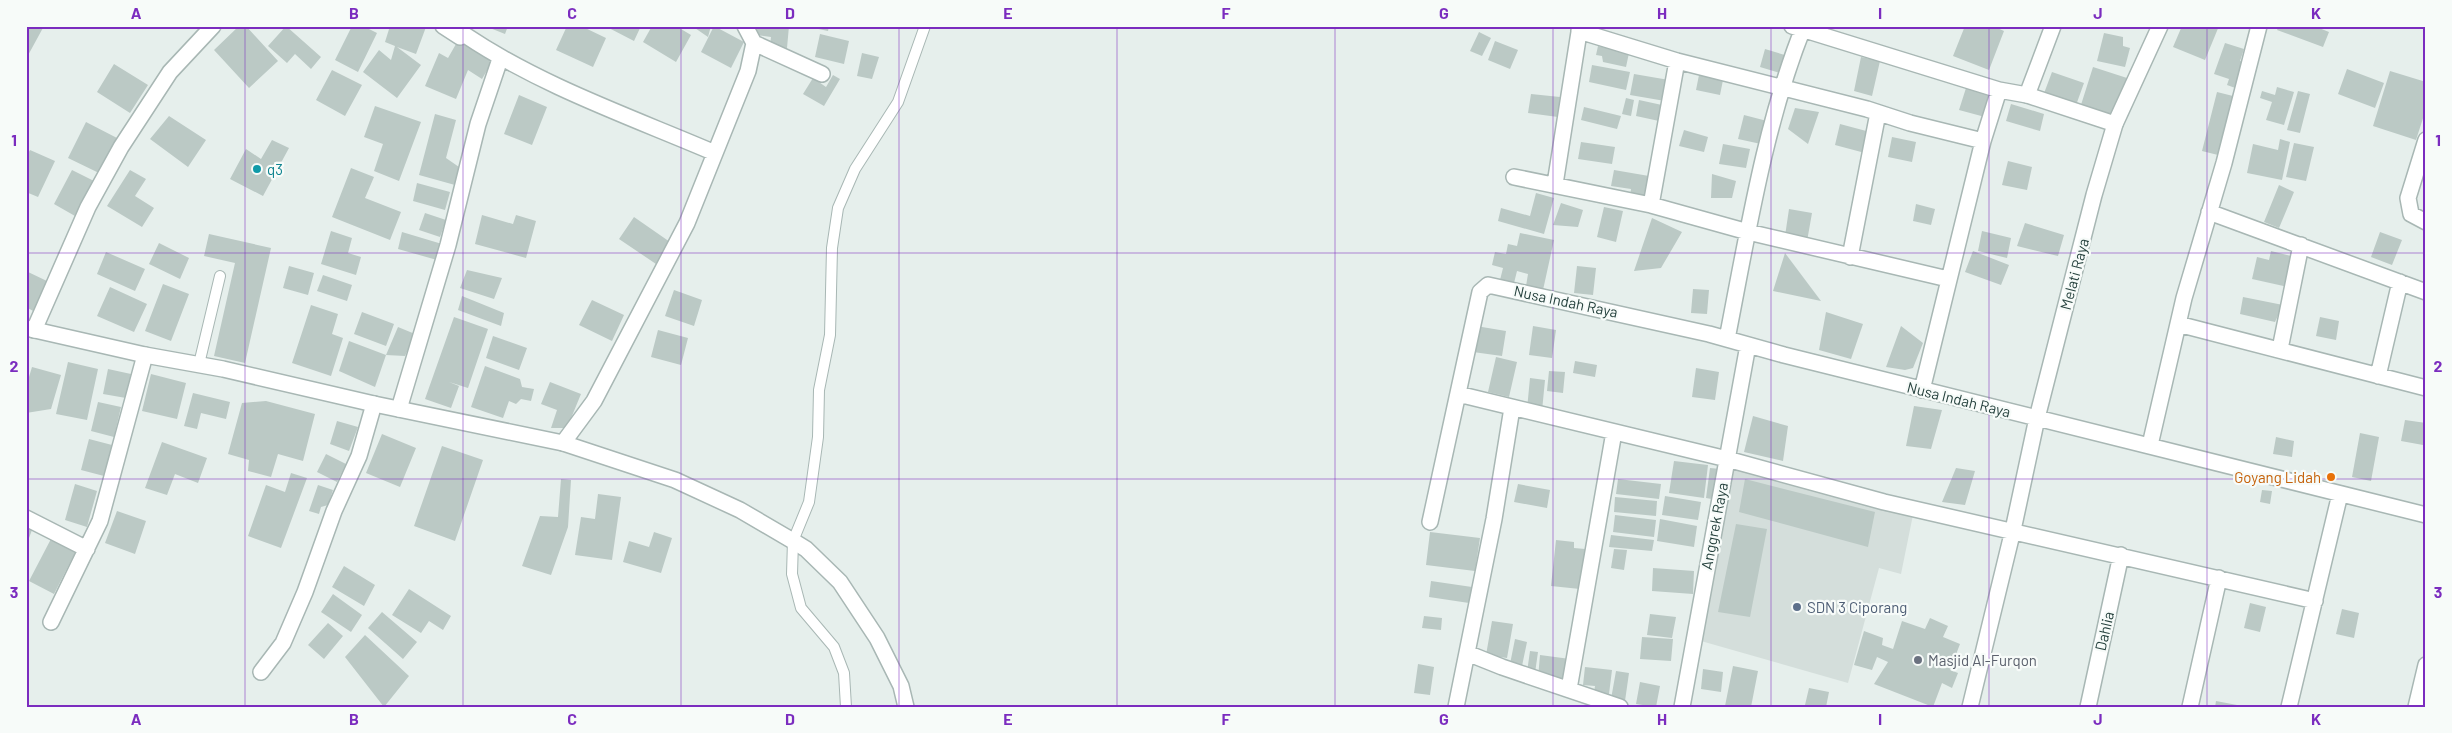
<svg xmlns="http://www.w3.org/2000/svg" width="2452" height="733" font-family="Barlow,sans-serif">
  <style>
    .built { fill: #d4dedb }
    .building { fill: #bbc9c5 }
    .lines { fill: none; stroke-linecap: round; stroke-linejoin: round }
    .service-casing { stroke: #a8b7b4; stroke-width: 12 }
    .pedestrian-casing { stroke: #a8b7b4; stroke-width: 18 }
    .minor-casing { stroke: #a8b7b4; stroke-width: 18 }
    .tertiary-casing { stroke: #a8b7b4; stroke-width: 18 }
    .service { stroke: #fff; stroke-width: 10 }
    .pedestrian { stroke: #fff; stroke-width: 15 }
    .minor { stroke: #fff; stroke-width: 15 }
    .tertiary { stroke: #fff; stroke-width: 15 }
    .grid { fill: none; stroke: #7b2cbf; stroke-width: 1; stroke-opacity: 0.55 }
    .culture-dot { fill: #0f9aa8; stroke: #f7fbf9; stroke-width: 2 }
    .food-dot { fill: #e8710a; stroke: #f7fbf9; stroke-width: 2 }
    .service-dot { fill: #5c6f8a; stroke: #f7fbf9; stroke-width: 2 }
    .worship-dot { fill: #6b7280; stroke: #f7fbf9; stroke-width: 2 }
    .labels { text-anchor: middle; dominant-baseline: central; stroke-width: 4.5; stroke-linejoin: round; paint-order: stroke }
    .culture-label { font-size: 15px; fill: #0d838f; stroke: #f7fbf9; text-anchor: start }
    .street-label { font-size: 15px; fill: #25413d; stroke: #f7fbf9 }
    .food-label { font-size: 15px; fill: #c56008; stroke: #f7fbf9; text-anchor: end }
    .service-label { font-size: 15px; fill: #4e5e75; stroke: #f7fbf9; text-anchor: start }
    .worship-label { font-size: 15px; fill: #5b616d; stroke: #f7fbf9; text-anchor: start }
    .neatline { fill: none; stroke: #7b2cbf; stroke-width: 2 }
    .grid-label { font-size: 16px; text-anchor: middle; font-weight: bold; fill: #7b2cbf }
  </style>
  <rect width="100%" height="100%" fill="#e6efec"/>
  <path class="built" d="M1727,458L1915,505L1901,574L1879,568L1848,683L1694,639Z"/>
  <path class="building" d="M26,26H44L26,59Z
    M239,26H246L278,61L249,88L214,50Z
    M286,26L321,57L311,69L295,54L287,63L268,46Z
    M352,26H363L377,33L358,72L335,60Z
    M390,26L426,27L416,54L397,47L421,65L397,98L363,72L379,50L391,60L395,46L385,42Z
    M491,26H508L505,34L490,28Z
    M567,26H581L606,38L593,67L556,50Z
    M605,26H641L634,41Z
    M652,26H676L691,35L676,62L643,42Z
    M692,26H711L708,37Z
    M714,26L744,42L731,68L701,52Z
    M757,26H789L787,48L770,46L771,37L756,35Z
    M804,26H829L828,31Z
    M1965,26H1993L2004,31L1989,70L1953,56Z
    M2182,26H2219L2205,60L2173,47Z
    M2279,26H2314L2329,32L2323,47L2277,30Z
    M1479,32L1491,38L1482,56L1470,51Z
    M2104,33L2123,37V46L2130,48L2125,67L2097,61Z
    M820,34L849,41L844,64L815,57Z
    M460,37L495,57L482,79L468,70L456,99L425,86L439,53L448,58Z
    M1495,41L1518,50L1510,69L1488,60Z
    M2225,43L2244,49L2240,61L2247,63L2238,89L2227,85L2229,79L2214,74Z
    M1598,46L1629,53L1626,67L1603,62L1602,56L1596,55Z
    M1765,49L1788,56L1783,74L1760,67Z
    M862,53L879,57L872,79L857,76Z
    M1861,57L1880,61L1872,96L1854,91Z
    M114,64L148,85L130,113L97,92Z
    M1592,65L1630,72L1626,90L1589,82Z
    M2093,67L2127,78L2114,119L2080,108Z
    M2347,69L2384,83L2375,108L2338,94Z
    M332,70L362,85L345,116L316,100Z
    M2390,71L2426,82V109L2416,140L2373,126Z
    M2052,72L2084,83L2075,108L2043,96Z
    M1634,74L1669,80L1665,101L1630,95Z
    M833,75L840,79L824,106L803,94L813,78L826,87Z
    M1699,75L1723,80L1720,95L1696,90Z
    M2277,87L2294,92L2284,125L2266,120L2272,102L2260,98L2262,91L2275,95Z
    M1966,88L1991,96L1985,117L1959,110Z
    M2298,91L2310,94L2300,133L2287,130Z
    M2217,92L2237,97L2222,156L2202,151Z
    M1531,94L1560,97L1558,117L1528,113Z
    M519,95L547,107L532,145L504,134Z
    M1626,98L1634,100L1631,116L1622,114Z
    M1639,100L1662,105L1659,121L1636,116Z
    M2011,104L2044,114L2040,131L2006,121Z
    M375,106L421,122L399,181L374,171L383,144L364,137Z
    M1584,107L1621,116L1617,129L1581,120Z
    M1795,108L1819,112L1808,144L1788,129Z
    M435,114L456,120L446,158L459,167L455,185L419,175Z
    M1744,115L1767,121L1761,144L1738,139Z
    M169,116L206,140L188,167L150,139Z
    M86,122L117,138L99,173L68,158Z
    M1840,124L1870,132L1865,153L1835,145Z
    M1684,130L1708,137L1704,152L1679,146Z
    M1892,137L1916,142L1912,162L1888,157Z
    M2280,139L2290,142L2282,180L2247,173L2253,144L2278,150Z
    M272,140L289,148L263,196L230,179L246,149L261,159Z
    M1581,142L1615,147L1612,164L1578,159Z
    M2294,143L2314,147L2306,181L2286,177Z
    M1723,144L1750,149L1746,168L1719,164Z
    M30,150L55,161L38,197L26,192V157Z
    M2008,161L2032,167L2027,190L2002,185Z
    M351,168L374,177L365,198L401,212L390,240L332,217Z
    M72,170L94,181L75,216L54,204Z
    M130,170L146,179L135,196L154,208L142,227L107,206Z
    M1614,170L1649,176L1646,199L1630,197L1631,189L1611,186Z
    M1712,174L1736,181L1732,198H1711Z
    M417,183L450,192L445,210L413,201Z
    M2279,185L2294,192L2279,228L2264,222Z
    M1536,193L1554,198L1544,234L1498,221L1501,208L1530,216Z
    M1561,203L1583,210L1578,227L1553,225Z
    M1916,204L1935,209L1931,225L1913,221Z
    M1604,207L1623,211L1616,242L1597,237Z
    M1789,209L1812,213L1806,247L1785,236Z
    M425,213L446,220L440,237L419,230Z
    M482,215L513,224L516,215L536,221L526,258L475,244Z
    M634,217L670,242L656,264L619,239Z
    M1652,218L1682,232L1661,268L1634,271Z
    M2025,223L2064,235L2058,256L2017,246Z
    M331,231L352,238L348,253L361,257L356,275L321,264Z
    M1982,231L2011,238L2007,258L1978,251Z
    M402,232L442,244L437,260L398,249Z
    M2380,232L2402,240L2392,265L2371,257Z
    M1520,233L1554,240L1543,290L1526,286L1528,274L1517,271L1514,283L1500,280L1503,268L1492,265L1495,252L1506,254L1508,244L1517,246Z
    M209,234L271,248L245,363L214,356L235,263L204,256Z
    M159,243L189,258L180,279L149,264Z
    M1973,251L2009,265L2001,285L1965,272Z
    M2271,251L2295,257L2288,287L2252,279L2257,257L2269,260Z
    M106,252L145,269L135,291L97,274Z
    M1785,253L1821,301L1773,291Z
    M289,266L314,273L308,295L283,288Z
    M1577,266L1596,268L1593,295L1574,293Z
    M467,270L502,278L494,299L460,288Z
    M26,271L49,282L35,312L26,307Z
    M323,275L352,285L347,301L317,291Z
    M163,284L189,294L171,341L145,331Z
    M110,287L147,304L134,332L97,316Z
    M1693,289L1709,290L1707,314L1691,313Z
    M674,290L702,300L694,326L665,316Z
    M462,296L504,313L501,326L458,310Z
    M2243,297L2283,305L2275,322L2240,314Z
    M592,300L624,315L612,341L579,325Z
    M311,305L338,314L332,334L343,338L331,376L292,363Z
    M362,312L394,324L386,346L354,334Z
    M1826,312L1863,324L1851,359L1819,350Z
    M454,317L488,329L468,388L449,382L459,386L451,408L425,399Z
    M2320,317L2339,321L2336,340L2316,336Z
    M1476,326L1506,331L1502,356L1473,352Z
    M1533,326L1556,330L1552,358L1529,355Z
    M1901,326L1923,343L1913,368L1905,370L1886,367Z
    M398,327L415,334L405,356L386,355L375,387L339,371L349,341L386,355Z
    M658,330L688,338L681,365L651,357Z
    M493,336L527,348L519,370L486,358Z
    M1496,357L1517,362L1509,397L1488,392Z
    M1575,361L1597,365L1595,377L1573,373Z
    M68,362L98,369L87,420L56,414Z
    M485,366L520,379L522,387L534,389L531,401L521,399L516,404L509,401L503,418L471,407Z
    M32,367L61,375L51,409L26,413V387Z
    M1696,368L1719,372L1715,400L1692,397Z
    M108,369L131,374L126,398L103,394Z
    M1549,371L1565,372L1563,393L1547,391Z
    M151,374L186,383L177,419L142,411Z
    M1530,378L1545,380L1542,411L1527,409Z
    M550,382L581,394L567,428H551L557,410L541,404Z
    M193,393L230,402L226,419L201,413L197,429L184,426Z
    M266,401L315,414L303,461L278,454L271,477L248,471L249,460L228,454L242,403Z
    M98,402L121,407L114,437L91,431Z
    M1914,406L1942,410L1931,449L1906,446Z
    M1753,416L1788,426L1783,461L1744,452Z
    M2405,420L2426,423L2423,445L2401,441Z
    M337,421L358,427L349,451L330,444Z
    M2360,433L2379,437L2371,481L2352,477Z
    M382,434L416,448L400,487L366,473Z
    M2276,437L2294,441L2292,457L2273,454Z
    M89,439L112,445L104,476L81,470Z
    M162,442L207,458L198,483L175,474L167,495L145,488Z
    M442,446L483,460L455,541L414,526Z
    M326,454L346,464L337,482L317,472Z
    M1674,461L1708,465L1704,498L1669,493Z
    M1710,468L1721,469L1717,500L1706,498Z
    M1956,468L1975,471L1965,505L1942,502Z
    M291,473L307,478L281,548L248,536L266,485L285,492Z
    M561,479L571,480L568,527L551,575L522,566L540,516L558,517Z
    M1618,479L1661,484L1659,499L1616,494Z
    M1745,479L1875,512L1868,547L1739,512Z
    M75,484L97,491L87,527L65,520Z
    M1518,484L1550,490L1547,508L1514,502Z
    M318,485L333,490L328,505L321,507L319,514L309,511Z
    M2262,490L2272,491L2270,504L2260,502Z
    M598,494L621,497L612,560L575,555L581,517L595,519Z
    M1665,496L1701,502L1698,520L1662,515Z
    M1615,497L1657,501L1656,516L1614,512Z
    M117,511L146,521L135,554L105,543Z
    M1615,515L1656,520L1654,537L1613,532Z
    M1660,519L1697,526L1694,547L1657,541Z
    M1736,524L1767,529L1750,617L1718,612Z
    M26,528L32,530L26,546Z
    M654,532L672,538L661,573L623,562L629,541L649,547Z
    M1430,532L1480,538L1475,571L1426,565Z
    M1611,535L1654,540L1652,551L1609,547Z
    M52,537L77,549L54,594L29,581Z
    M1556,540L1574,542V548L1585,549L1580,589L1551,586Z
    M1614,549L1627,550L1624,570L1611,568Z
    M344,566L375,585L364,606L332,587Z
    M1653,568L1694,571L1693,594L1652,591Z
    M1431,581L1472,587L1469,603L1429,597Z
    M409,589L451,616L443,630L429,621L421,633L392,615Z
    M333,594L362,615L351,632L321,612Z
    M2250,603L2266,607L2260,632L2244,628Z
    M2342,609L2359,613L2354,638L2336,634Z
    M382,612L417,642L403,659L368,628Z
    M1650,614L1676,617L1672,638L1647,635Z
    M1424,616L1442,618L1441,630L1422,628Z
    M1930,618L1948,626L1943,637L1960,644L1950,670L1958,673L1952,688L1942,683L1933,707L1874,684L1888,662L1877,657L1872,670L1854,665L1864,631L1883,638L1882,645L1893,649L1902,621L1925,629Z
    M1492,621L1513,624L1507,658L1486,655Z
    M328,623L343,636L324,659L308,645Z
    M365,635L409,676L384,707L345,657Z
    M1642,637L1673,639L1671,661L1640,659Z
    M1515,639L1527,642L1522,666L1510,664Z
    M1530,651L1538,652L1535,673L1527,672Z
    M1540,655L1570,659L1567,682L1538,678Z
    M1418,664L1434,667L1430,695L1414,693Z
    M1733,666L1758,671L1751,707L1725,706Z
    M1585,667L1612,670L1609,694L1594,692L1595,686L1583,685Z
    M1703,669L1723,672L1721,692L1701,689Z
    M1616,671L1629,673L1625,701L1611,699Z
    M1640,682L1660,686L1656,707L1636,704Z
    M1809,688L1829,692L1826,707L1805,705Z
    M2216,701L2237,705L2236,707H2215Z"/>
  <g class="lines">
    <defs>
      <path id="service" d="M199,364L220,276
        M846,707L844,673L834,647L801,608L792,574L793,541L809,502L818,437L819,390L830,335L832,248L838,208L855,169L898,102L925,26"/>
      <path id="pedestrian" d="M2027,95L2115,124"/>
      <path id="minor" d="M443,26L460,37L465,35C541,86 631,117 715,153
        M1792,26L1999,90L2027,95L2053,26
        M1579,31L1677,61L1867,109L1910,123L1983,141
        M754,43L822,74
        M2426,140L2408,198L2411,214L2426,222
        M1514,177L1651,205L1748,232L1948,279
        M1555,184L1580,26
        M1651,205L1677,61
        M2209,212L2426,292
        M1850,257L1878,113
        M2178,324L2426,388
        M34,330L88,207L121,147L170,72L213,26
        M1727,339C1747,237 1765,122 1804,26
        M2280,349L2301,245
        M2378,376L2400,282
        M1922,390L1983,141L1999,90
        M1458,394L1727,459L1884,502L2315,601
        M399,409L448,245L478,124L500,59
        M563,443L594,401L687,223L748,71L754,43L745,26
        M2150,445L2184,298L2224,163L2259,26
        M26,518L87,549
        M1430,522L1480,292L1488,285L1709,334L1784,355L2426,515
        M51,622L100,521L145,355
        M1467,653L1502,667L1620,707
        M261,672L283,643L305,592L334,511L359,456L374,404
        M1569,689L1614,432
        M1456,707L1494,519L1512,408
        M1682,707L1748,345
        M1970,707L2013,530L2037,418L2094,195L2115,124L2160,26
        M2088,707L2121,555
        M2190,707L2219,578
        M2289,707L2340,494
        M2416,707L2426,665"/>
      <path id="tertiary" d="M26,328L145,355L223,369L374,404L563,443L675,480L740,510L793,541L806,549L840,582L877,638L901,686L906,707"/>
    </defs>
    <use href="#service" class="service-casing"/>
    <use href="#pedestrian" class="pedestrian-casing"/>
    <use href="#minor" class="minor-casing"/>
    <use href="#tertiary" class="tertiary-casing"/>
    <use href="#service" class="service"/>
    <use href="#pedestrian" class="pedestrian"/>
    <use href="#minor" class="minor"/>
    <use href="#tertiary" class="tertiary"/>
  </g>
  <path class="grid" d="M245,26V707M463,26V707M681,26V707M899,26V707M1117,26V707M1335,26V707M1553,26V707M1771,26V707M1989,26V707M2207,26V707M26,253H2426M26,479H2426"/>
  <circle class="culture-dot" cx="257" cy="169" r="5"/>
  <circle class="food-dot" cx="2331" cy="477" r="5"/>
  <circle class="service-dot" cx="1797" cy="607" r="5"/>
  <circle class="worship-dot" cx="1918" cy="660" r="5"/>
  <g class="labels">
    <g class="culture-label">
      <text x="267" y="169">q3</text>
    </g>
    <g class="street-label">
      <text transform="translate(2074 274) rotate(-75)">Melati Raya</text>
      <text transform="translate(1566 301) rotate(12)">Nusa Indah Raya</text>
      <text transform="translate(1959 399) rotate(14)">Nusa Indah Raya</text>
      <text transform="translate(1714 526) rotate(-79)">Anggrek Raya</text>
      <text transform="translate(2104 631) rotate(-77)">Dahlia</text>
    </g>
    <g class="food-label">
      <text x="2321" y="477">Goyang Lidah</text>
    </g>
    <g class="service-label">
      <text x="1807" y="607">SDN 3 Ciporang</text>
    </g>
    <g class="worship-label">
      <text x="1928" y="660">Masjid Al-Furqon</text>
    </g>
  </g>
  <rect width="2452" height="733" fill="none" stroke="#f7fbf9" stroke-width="55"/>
  <rect x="28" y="28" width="2396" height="678" class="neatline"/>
  <g class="grid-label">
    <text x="136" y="19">A</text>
    <text x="354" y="19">B</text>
    <text x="572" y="19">C</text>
    <text x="790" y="19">D</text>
    <text x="1008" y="19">E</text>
    <text x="1226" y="19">F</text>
    <text x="1444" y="19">G</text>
    <text x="1662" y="19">H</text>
    <text x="1880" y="19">I</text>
    <text x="2098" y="19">J</text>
    <text x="2316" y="19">K</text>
    <text x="14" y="146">1</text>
    <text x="2438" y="146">1</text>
    <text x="14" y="372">2</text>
    <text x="2438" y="372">2</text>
    <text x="14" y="598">3</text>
    <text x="2438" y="598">3</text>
    <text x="136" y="725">A</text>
    <text x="354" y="725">B</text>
    <text x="572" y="725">C</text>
    <text x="790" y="725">D</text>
    <text x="1008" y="725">E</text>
    <text x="1226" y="725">F</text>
    <text x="1444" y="725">G</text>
    <text x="1662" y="725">H</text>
    <text x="1880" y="725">I</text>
    <text x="2098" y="725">J</text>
    <text x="2316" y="725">K</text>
  </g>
</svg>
